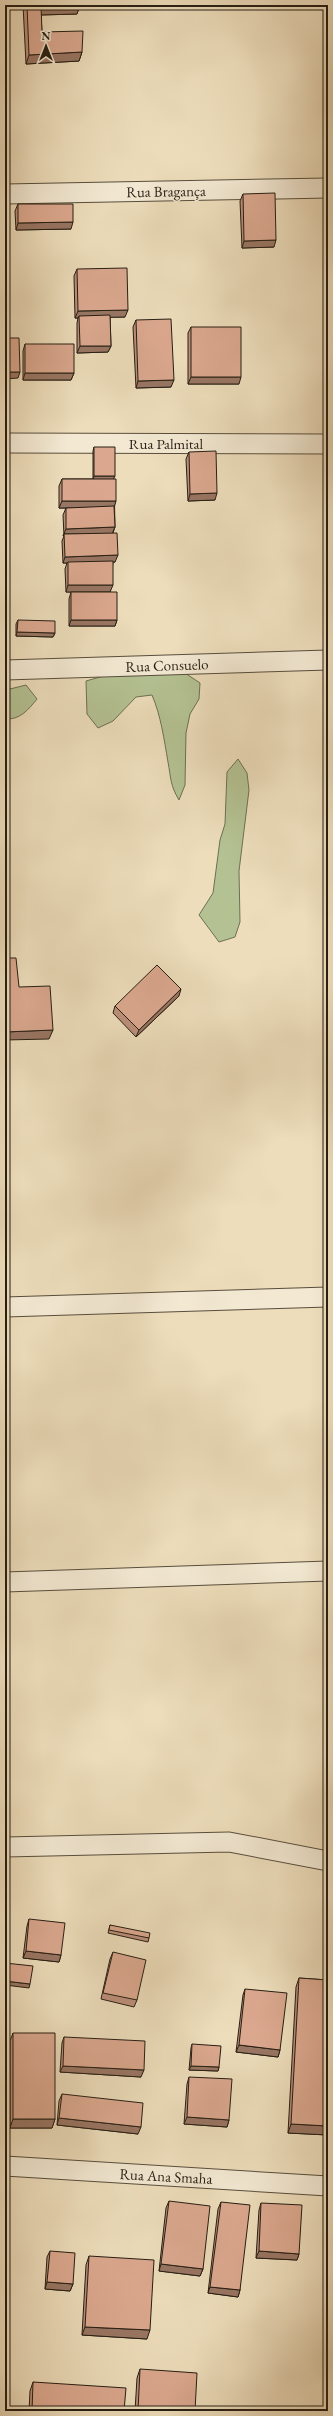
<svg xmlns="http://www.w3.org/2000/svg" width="333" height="2416" font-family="'EB Garamond',serif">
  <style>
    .green { fill: #b4c293; stroke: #6d7053 }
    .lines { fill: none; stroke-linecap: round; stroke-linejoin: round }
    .minor-casing { stroke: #584e3d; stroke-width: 21 }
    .minor { stroke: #f3e9d3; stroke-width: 19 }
    .wall { fill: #bc907b; stroke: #261e13 }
    .shaded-wall { fill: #997664; stroke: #261e13 }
    .building { fill: #dba88f; stroke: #261e13 }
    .labels { text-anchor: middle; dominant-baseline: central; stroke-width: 3; stroke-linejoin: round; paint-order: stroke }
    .street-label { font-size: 15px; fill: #261e13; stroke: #f3e9d3 }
  </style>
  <rect width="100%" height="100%" fill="#edddbb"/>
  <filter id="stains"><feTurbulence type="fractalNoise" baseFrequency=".005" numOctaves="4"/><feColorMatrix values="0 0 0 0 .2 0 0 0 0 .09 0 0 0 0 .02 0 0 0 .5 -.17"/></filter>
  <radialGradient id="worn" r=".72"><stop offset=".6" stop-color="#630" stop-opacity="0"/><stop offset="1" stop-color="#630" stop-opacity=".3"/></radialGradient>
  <path class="green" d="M114,673H185L200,683L199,699L190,714L186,733L185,785L179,800C170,785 171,778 168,762C164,739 161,716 152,695L136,697L113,721L98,728L87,714L86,681Z
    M26,685L37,699C28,710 20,720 5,719V688L10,689Z
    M238,759L247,773L249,790L239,871L240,922L235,937L219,942L199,915L213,893L220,840L225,824L227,772Z"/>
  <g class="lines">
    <defs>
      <path id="minor" d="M5,194L328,188
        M5,443L328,444
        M5,670L328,660
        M5,1307L328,1297
        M5,1582L328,1571
        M5,1847L229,1842L328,1861
        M5,2166L328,2186"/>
    </defs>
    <use href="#minor" class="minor-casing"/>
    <use href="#minor" class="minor"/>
  </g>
  <path class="wall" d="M23,5H80L77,14L41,15L42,32L82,52L79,61L26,64Z
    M243,194L274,247L242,248L240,201Z
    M18,204L71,229L16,230L15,211Z
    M77,269L125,317H110L111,346L108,352L77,353V323L78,318H75L74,276Z
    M136,320L171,387L136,388L133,327Z
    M191,327L239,384H188V333Z
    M25,344L74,373L71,380H23V351Z
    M94,447L114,479L115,527L113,533L115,562H113L110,592H66L65,569L67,563H63L62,541L64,536L63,515L66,508H68H59V486L62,479H93V451Z
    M189,452L215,500L188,501L186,459Z
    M71,592L117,620L115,626H69V599Z
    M18,620L55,633L53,637L16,636V624Z
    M179,996L136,1037L113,1013L115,1006Z
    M29,1919L61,1955L59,1962L23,1958L27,1926Z
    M110,1925L149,1938L148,1942L108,1933Z
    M113,1952L137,2000L134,2007L101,1999L110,1959Z
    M299,1978L328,1980V2135L288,2133L296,1987Z
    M245,1989L280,2050L278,2057L236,2052L243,1995Z
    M13,2033L55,2119L52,2128H10V2041Z
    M64,2037L141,2077L60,2072L62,2043Z
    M192,2044L219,2067L218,2071L189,2070L191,2048Z
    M189,2077L229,2120L227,2127L184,2124L187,2084Z
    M62,2094L138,2134L57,2125L59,2101Z
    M169,2201L203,2269L200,2276L159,2271L166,2208Z
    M221,2202L240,2290L238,2297L208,2293L218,2209Z
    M261,2203L299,2254L297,2260L256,2258L259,2210Z
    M50,2251L73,2284L70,2291L45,2289L47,2257Z
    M89,2256L147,2339L82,2335L86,2265Z
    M140,2369L195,2411H135L137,2378Z
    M33,2382L124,2411H29L30,2391Z"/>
  <path class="shaded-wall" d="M80,5L77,14L37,15L41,6Z
    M82,52L79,61L26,64L29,55Z
    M73,222L71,229L16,230L18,223Z
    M276,240L274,247L242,248L244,241Z
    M128,310L125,317L79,318V316L78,318H75L78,311Z
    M80,346H111L108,352L77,353Z
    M5,372H20L18,378L5,379Z
    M25,373H74L71,380H23Z
    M191,377H241L239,384H188Z
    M174,380L171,387L136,388L138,381Z
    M94,476H115L113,480H93Z
    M217,493L215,500L188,501L190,494Z
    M62,501H116L114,508H59Z
    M115,527L112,534H64L63,536L66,529Z
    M118,555L115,562L68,563V562L67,563H63L65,557Z
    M68,585H113L110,592H66Z
    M5,620H7L5,626Z
    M71,620H117L115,626H69Z
    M17,632L55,633L53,637L16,636Z
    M181,989L179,996L136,1037L139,1030Z
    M53,1030L49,1039L5,1040V1032Z
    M26,1951L61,1955L59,1962L23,1958Z
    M5,1981L30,1984L29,1988L5,1985Z
    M239,2045L280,2050L278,2057L236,2052Z
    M63,2066L144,2070L141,2077L60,2072Z
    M191,2066L219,2067L218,2071L189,2070Z
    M187,2117L229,2120L227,2127L184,2124Z
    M59,2118L141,2127L138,2134L57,2125Z
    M13,2119H55L52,2128H10Z
    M291,2124L328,2126V2135L288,2133Z
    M259,2251L299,2254L297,2260L256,2258Z
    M161,2264L203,2269L200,2276L159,2271Z
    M47,2282L73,2284L70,2291L45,2289Z
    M210,2287L240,2290L238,2297L208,2293Z
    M85,2327L150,2330L147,2339L82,2335Z"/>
  <path class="building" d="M27,5H75L41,6L42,32L83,31L82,52L29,55Z
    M275,193L276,240L244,241L243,194Z
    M18,204H73V222L18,223Z
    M127,268L128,310L78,311L77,269Z
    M110,315L111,346H80L79,316Z
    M171,319L174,380L138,381L136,320Z
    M191,327H241V377H191Z
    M5,338H19L20,372H5Z
    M25,344H74V373H25Z
    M94,447H115V476H94Z
    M216,451L217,493L190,494L189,452Z
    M62,479H116V501H62Z
    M114,506L115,527L66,529V508Z
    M117,533L118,555L65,557L64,534Z
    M113,561V585H68V562Z
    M5,562L7,620H5Z
    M71,592H117V620H71Z
    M18,620L55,621V633L17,632Z
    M5,958H16L19,987L50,986L53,1030L5,1032Z
    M157,965L181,989L139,1030L115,1006Z
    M29,1919L65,1923L61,1955L26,1951Z
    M110,1925L150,1933L149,1938L109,1930Z
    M113,1952L146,1960L137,2000L103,1993Z
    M5,1963L33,1966L30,1984L5,1981Z
    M299,1978L328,1980V2126L291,2124Z
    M245,1989L287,1993L280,2050L239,2045Z
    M13,2033H55V2119H13Z
    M64,2037L145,2041L144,2070L63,2066Z
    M192,2044L221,2046L219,2067L191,2066Z
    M189,2077L232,2079L229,2120L187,2117Z
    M62,2094L143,2103L141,2127L59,2118Z
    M169,2201L210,2206L203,2269L161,2264Z
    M221,2202L250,2205L240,2290L210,2287Z
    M261,2203L302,2205L299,2254L259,2251Z
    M50,2251L75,2253L73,2284L47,2282Z
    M89,2256L154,2260L150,2330L85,2327Z
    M140,2369L197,2373L195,2411H138Z
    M33,2382L126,2388L124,2411H32Z"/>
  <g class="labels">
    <g class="street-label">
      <text transform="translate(166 191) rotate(-1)">Rua Bragança</text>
      <text x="166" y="443">Rua Palmital</text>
      <text transform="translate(167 665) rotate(-2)">Rua Consuelo</text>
      <text transform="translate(166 2176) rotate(3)">Rua Ana Smaha</text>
    </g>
  </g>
  <rect width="333" height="2416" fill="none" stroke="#edddbb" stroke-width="20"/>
  <rect x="6" y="6" width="321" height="2404" fill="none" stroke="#261e13" stroke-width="2"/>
  <rect x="10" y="10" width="313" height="2396" fill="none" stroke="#261e13"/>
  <g transform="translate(46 46)" stroke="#f3e9d3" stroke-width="3" paint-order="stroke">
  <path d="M0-3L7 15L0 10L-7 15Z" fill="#261e13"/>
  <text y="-6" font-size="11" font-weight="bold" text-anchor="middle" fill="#261e13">N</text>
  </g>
  <rect width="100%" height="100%" filter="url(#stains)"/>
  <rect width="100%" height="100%" fill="url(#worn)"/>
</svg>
